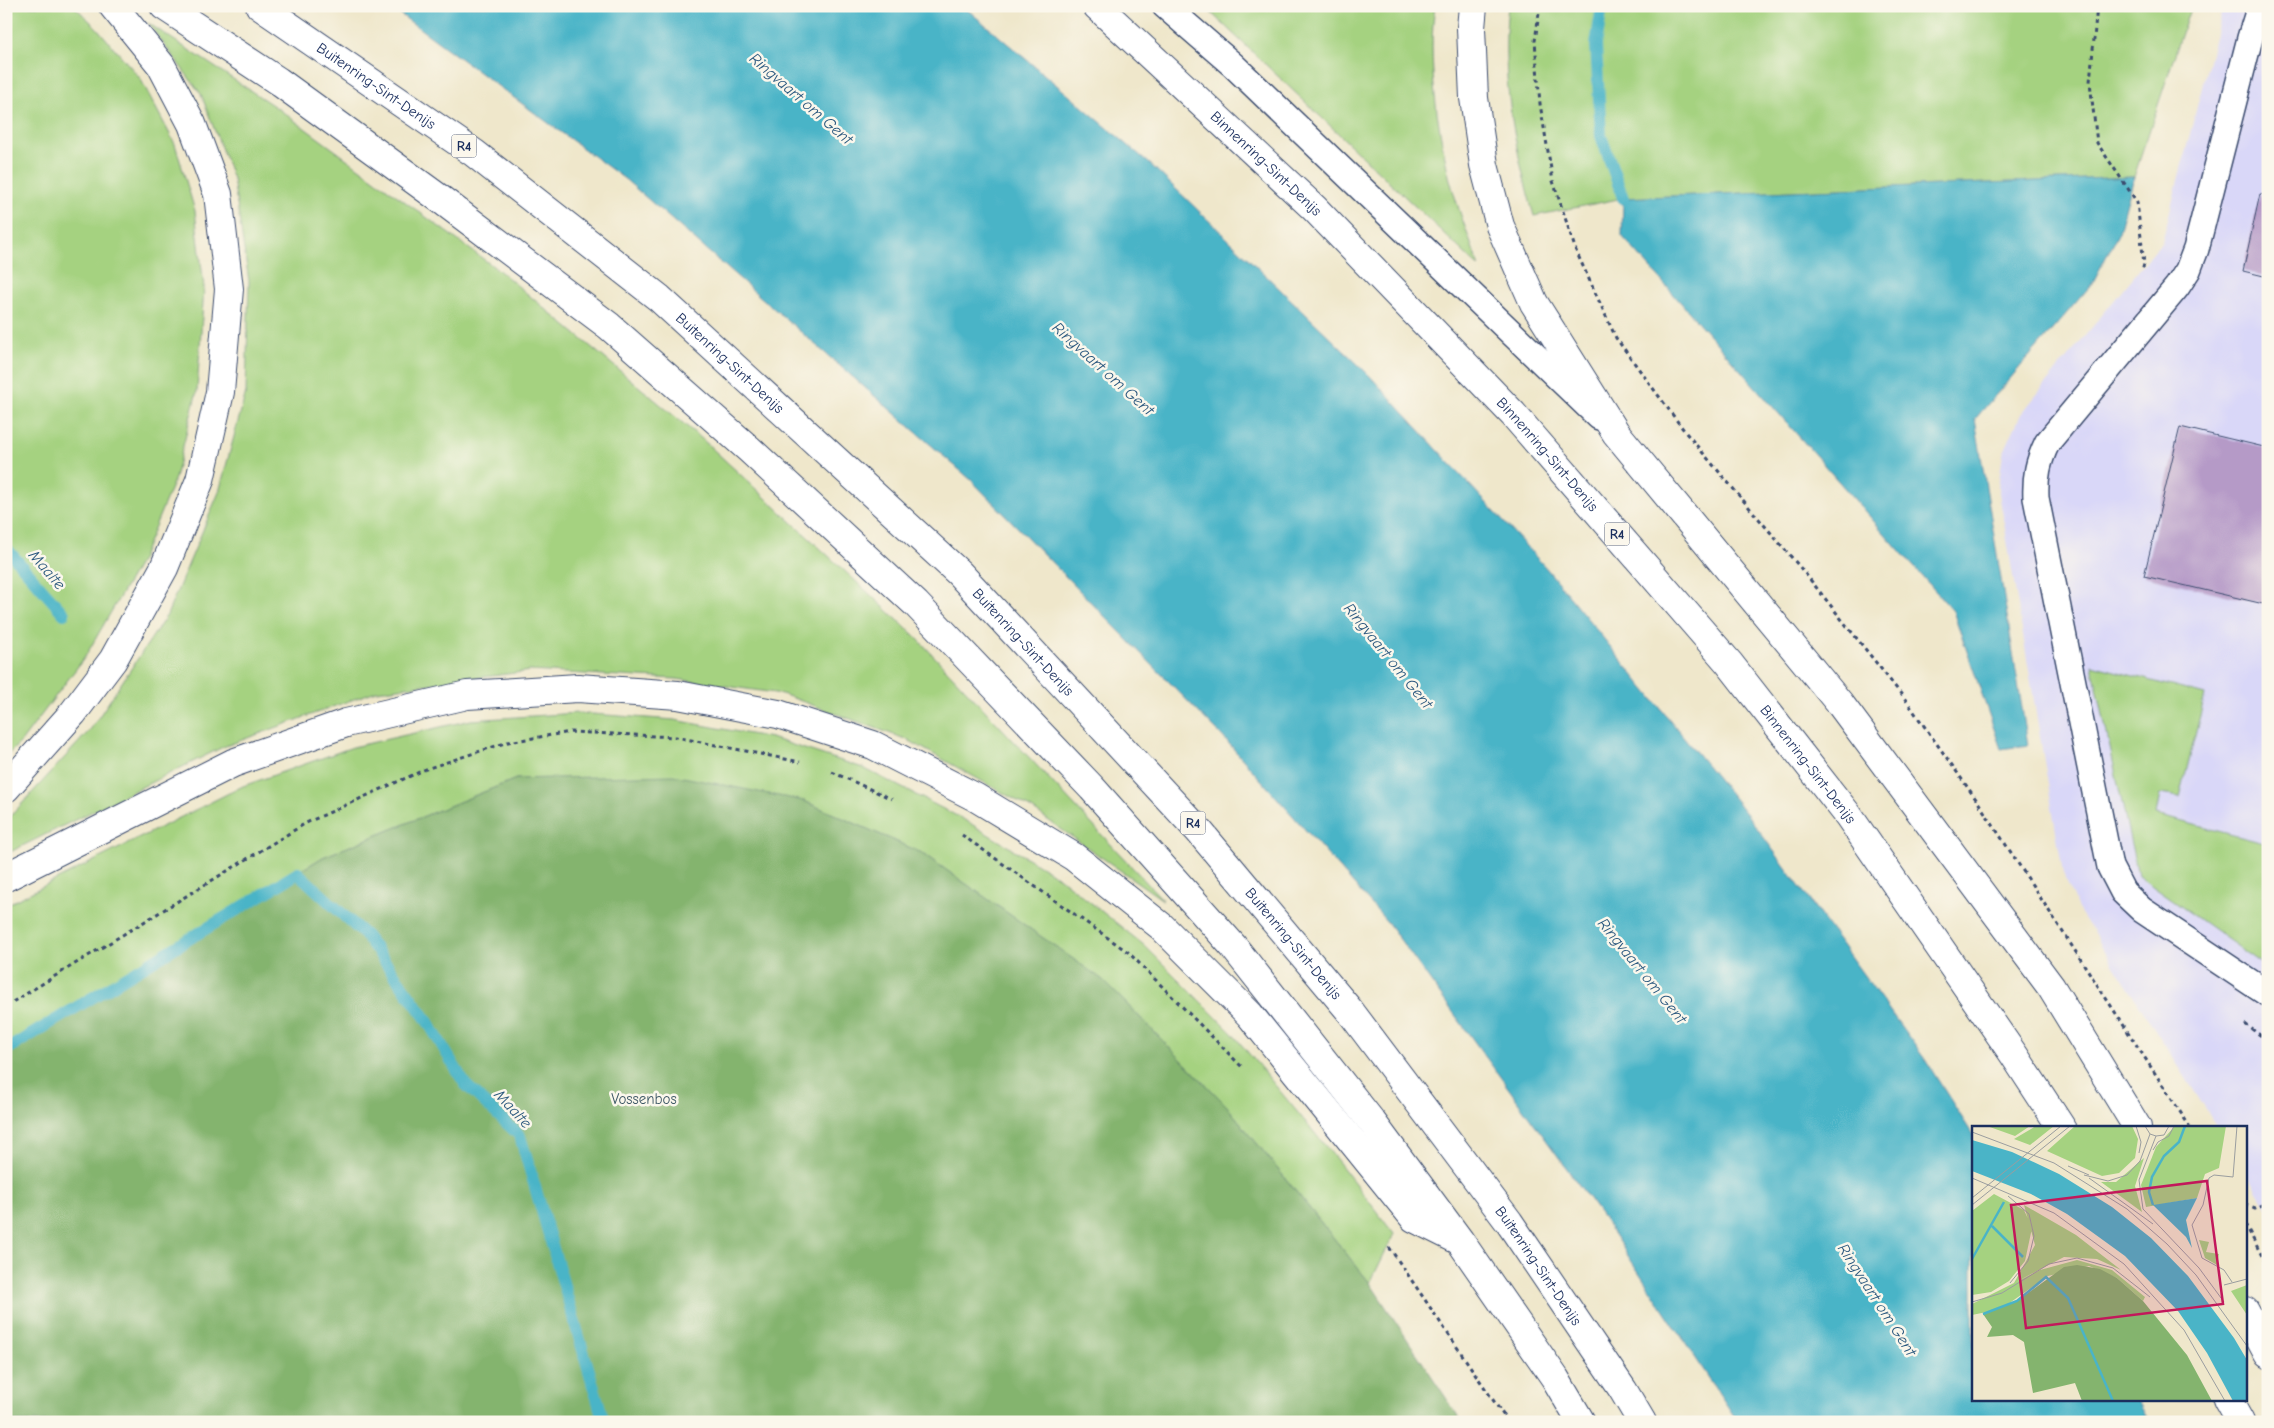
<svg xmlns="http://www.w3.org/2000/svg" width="2274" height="1428" font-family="'Comic Neue',sans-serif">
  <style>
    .built { fill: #d9d7f8 }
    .green { fill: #a5d280; stroke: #60806f }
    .forest { fill: #84b46e; stroke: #507266 }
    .water { fill: #4ab4c7; stroke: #327292 }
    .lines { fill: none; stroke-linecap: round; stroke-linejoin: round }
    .stream { stroke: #4ab4c7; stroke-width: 12 }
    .building { fill: #b59ac7 }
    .service-casing { stroke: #3b4b6e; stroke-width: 28 }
    .trunk-casing { stroke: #3b4b6e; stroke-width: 30 }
    .path { stroke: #3b4b6e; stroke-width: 3; stroke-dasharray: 4 4; stroke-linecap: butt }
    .service { stroke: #fff; stroke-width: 25 }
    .trunk { stroke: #fff; stroke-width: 28 }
    .labels { text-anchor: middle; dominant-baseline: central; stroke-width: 5; stroke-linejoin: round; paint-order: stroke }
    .shield { fill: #fbf7ec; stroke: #5e6b89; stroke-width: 1 }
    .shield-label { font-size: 14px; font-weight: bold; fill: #1b2f5e }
    .street-label { font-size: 15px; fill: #1b2f5e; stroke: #fbf7ec }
    .park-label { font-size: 15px; fill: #3e5866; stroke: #fbf7ec }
    .water-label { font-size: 16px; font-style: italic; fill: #29577e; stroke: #fbf7ec }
    .inset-river { fill: none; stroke: #4ab4c7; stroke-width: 2.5 }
    .inset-road { fill: none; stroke: #9a9d9f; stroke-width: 1 }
    .view { fill: #c2185b; fill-opacity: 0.15; stroke: #c2185b; stroke-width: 2.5 }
    .inset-edge { fill: none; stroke: #1b2f5e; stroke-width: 2.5 }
  </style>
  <rect width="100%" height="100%" fill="#fbf7ec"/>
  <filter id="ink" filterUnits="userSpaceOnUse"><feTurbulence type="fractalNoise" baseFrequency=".02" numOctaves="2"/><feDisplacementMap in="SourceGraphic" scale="10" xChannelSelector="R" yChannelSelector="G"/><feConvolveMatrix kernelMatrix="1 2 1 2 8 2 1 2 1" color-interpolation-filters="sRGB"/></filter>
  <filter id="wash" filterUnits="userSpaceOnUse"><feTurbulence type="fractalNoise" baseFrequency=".0096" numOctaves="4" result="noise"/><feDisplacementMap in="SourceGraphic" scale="20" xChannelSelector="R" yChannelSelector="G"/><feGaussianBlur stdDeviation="1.12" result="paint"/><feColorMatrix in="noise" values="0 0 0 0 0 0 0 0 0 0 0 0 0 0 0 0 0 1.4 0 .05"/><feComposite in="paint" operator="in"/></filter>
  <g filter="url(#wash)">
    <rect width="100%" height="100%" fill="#efe7cb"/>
    <path class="built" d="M2223,6H2268V1208L2245,1171V1127H2217L2077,907L2063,873L1998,487L2003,454L2021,414L2162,242Z"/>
    <path class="green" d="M6,6H74L96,27L140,78L175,144L195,211L204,287L197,391L175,478L141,560L85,657L21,742L6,756Z
      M1204,6H1435C1427,59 1437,124 1449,176C1457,207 1469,237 1479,267Z
      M1508,6H2191L2134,177L1623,198L1534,216C1515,149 1500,76 1508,6Z
      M148,23L280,110L501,272L702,439L916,637L1163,900L1032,809L908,740L782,694L676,679L530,671L376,691L223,747L6,854V821L90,730L167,615L219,492L246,392L249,281L233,179L201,94Z
      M2092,665L2205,695L2180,797L2160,794L2156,815L2268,844V968L2138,876Z
      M578,713L675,720L771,738L863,768L963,819L1060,878L1145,946L1231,1032L1337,1160L1394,1234L1370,1283L1225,1104L1103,980L922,853L804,801L516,779L323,857L6,1050V905L243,786L353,747L471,720Z"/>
    <path class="forest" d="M673,775L804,801L922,853L1103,980L1225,1104L1370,1283L1462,1422H6V1050L323,857L516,779Z"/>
    <path class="water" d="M389,6H963L1148,162L1369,375L1547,569L1749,817L1924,1058L1973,1135V1399H2137L2149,1422H1738L1603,1218L1388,923L1223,737L970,479L626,180Z
      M2134,177L2119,232L2092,284L1975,419L2028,745L2001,749L1953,611L1622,236L1623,198Z"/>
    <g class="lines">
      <path class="stream" d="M1602,6L1596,45L1601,136L1623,198
        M6,548L64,614
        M6,1050L298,873L367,937L425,1017L465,1084L520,1136L604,1422"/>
    </g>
    <g id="blocks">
      <path class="building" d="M2260,194L2268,196V277L2243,271Z
        M2180,427L2268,448V605L2144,576Z"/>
    </g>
  </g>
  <g filter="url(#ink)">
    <use href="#blocks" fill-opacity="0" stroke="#3b4b6e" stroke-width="1"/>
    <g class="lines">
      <defs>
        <path id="service" d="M1165,6L1233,65L1599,417
          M2260,6L2250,38L2196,249L2188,270L2177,287L2047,443C2038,462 2035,476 2036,498L2110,867L2123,892L2142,910L2268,994"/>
        <g id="trunk">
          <path d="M164,6L278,81L443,201L609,326L750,450L916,604L1092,788L1233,946L1372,1122L1460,1241L1555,1378L1581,1422"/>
          <path id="s1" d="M260,6L474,153L659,298L959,573L1199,831L1350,1011L1509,1222L1623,1390L1642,1422"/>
          <path id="s2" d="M1097,6L1314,208L1513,414L1729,663L1848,815L2014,1055L2061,1127"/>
          <path d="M1473,6L1471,28L1474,98L1484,165L1500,226L1534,303L1616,433L1841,705L2051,987L2137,1127"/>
          <path d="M6,788L73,713L113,660L164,568L200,480L220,392L229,289L218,194L192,124L161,65L113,6"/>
          <path d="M6,877L233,763L346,723L467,695L578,688L678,695L778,714L873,745L975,797L1074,857L1162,927L1250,1015L1414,1218L1454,1238"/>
          <path d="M2245,1311L2268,1354"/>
          <path d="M2227,1399L2240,1422"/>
        </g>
      </defs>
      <use href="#service" class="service-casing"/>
      <use href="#trunk" class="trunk-casing"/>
      <path class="path" d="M1540,6L1535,41L1540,104L1553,181L1576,251L1616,338L1686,433L1804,572L1905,699L1978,802L2190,1127
        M2097,6L2090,82L2097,143L2137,202L2144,264L2142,272
        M832,772L892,799
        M962,835L1128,952L1243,1068
        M6,1006L306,823L426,769L508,742L571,732L676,737L800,762
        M2245,1024L2268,1041
        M2245,1205L2255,1209L2268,1204
        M2245,1224L2268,1267
        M1389,1247L1508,1422"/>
      <use href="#service" class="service"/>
      <use href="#trunk" class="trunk"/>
    </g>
  </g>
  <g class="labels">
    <g class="shield">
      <rect x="451.5" y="134.5" width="25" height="23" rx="4"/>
      <rect x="1604.5" y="522.5" width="25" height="23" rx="4"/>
      <rect x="1180.5" y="811.5" width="25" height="23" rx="4"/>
    </g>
    <g class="shield-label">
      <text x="464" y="146">R4</text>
      <text x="1617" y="534">R4</text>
      <text x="1193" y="823">R4</text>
    </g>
    <g class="street-label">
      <text stroke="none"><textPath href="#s1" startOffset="141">Buitenring-Sint-Denijs</textPath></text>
      <text stroke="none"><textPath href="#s2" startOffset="231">Binnenring-Sint-Denijs</textPath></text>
      <text stroke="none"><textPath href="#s1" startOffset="591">Buitenring-Sint-Denijs</textPath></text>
      <text stroke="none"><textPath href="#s2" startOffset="636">Binnenring-Sint-Denijs</textPath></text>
      <text stroke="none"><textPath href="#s1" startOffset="996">Buitenring-Sint-Denijs</textPath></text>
      <text stroke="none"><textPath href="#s2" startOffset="1041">Binnenring-Sint-Denijs</textPath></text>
      <text stroke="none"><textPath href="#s1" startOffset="1401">Buitenring-Sint-Denijs</textPath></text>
      <text stroke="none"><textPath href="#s1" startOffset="1806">Buitenring-Sint-Denijs</textPath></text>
    </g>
    <g class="park-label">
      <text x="644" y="1099">Vossenbos</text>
    </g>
    <g class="water-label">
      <text transform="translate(801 99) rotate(41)">Ringvaart om Gent</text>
      <text transform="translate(1103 369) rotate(42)">Ringvaart om Gent</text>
      <text transform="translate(47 570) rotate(49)">Maalte</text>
      <text transform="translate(1388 656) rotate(51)">Ringvaart om Gent</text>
      <text transform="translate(1642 971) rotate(51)">Ringvaart om Gent</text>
      <text transform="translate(513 1109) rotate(47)">Maalte</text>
      <text transform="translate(1877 1300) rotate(57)">Ringvaart om Gent</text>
    </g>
  </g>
  <g transform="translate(1972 1126)">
    <rect width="275" height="275" fill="#efe7cb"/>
    <path d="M15,0H58L43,10ZM64,0H82L58,19L42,13ZM103,0H160L166,13L163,32L147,47L130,50L75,25ZM203,0H254L247,42L233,48L225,72L174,81L169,59L184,21ZM172,32L163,60L170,86L129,56H144ZM22,68L52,84L60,102L53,135L37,155L19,166L0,169V85ZM52,79L104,109L149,144L125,133L92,131L42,157L63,119ZM227,114L237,116L234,126L247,128L245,139L233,132ZM105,134L140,144L173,171L171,175L145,152L117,140L76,150L29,183L0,189V178L68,144ZM275,159V189L259,165Z" fill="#a5d280"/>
    <path d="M105,139L128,143L145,152L171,175L215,229L240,275H110L103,257L61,267L52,216L41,209L15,211L20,201L11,188L45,175L92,141Z" fill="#84b46e"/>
    <path d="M0,14L40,26L87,48L140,81L179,112L216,150L262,212L275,234V275H261L235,227L206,185L153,130L95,88L59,68L0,45ZM225,72L214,94L220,122L214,111L181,79Z" fill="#4ab4c7"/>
    <path class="inset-river" d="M181,79L177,66L180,51L192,30L207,16L213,0M20,100L51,131M0,133L32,76M11,188L45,175L74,151L96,172L141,275"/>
    <path class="inset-road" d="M164,0L169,16L167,27M173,0L178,8L184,10L192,9L197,0M0,6L82,37L155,83L195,118L224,149L275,220M184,10L167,54L171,83L227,142L252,176M181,24L186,16L197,10L202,0M96,40L117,49M112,49L136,55L155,49L168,35L178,8M0,52L82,87L152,138L212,204L253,275M117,52L181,98M36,70L57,88L62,110L56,135L38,157M0,72L89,0M0,79L98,0M260,156L252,144L230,132L220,99L231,79L237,52L242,49L261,51L265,0M252,159L275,153M0,176L30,167L77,138L105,132L141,142L178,171"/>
    <path class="view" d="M235,55L251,178L54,202L39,79Z"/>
    <rect width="275" height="275" class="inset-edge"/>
  </g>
  <rect width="2274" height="1428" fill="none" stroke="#fbf7ec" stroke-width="25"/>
</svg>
